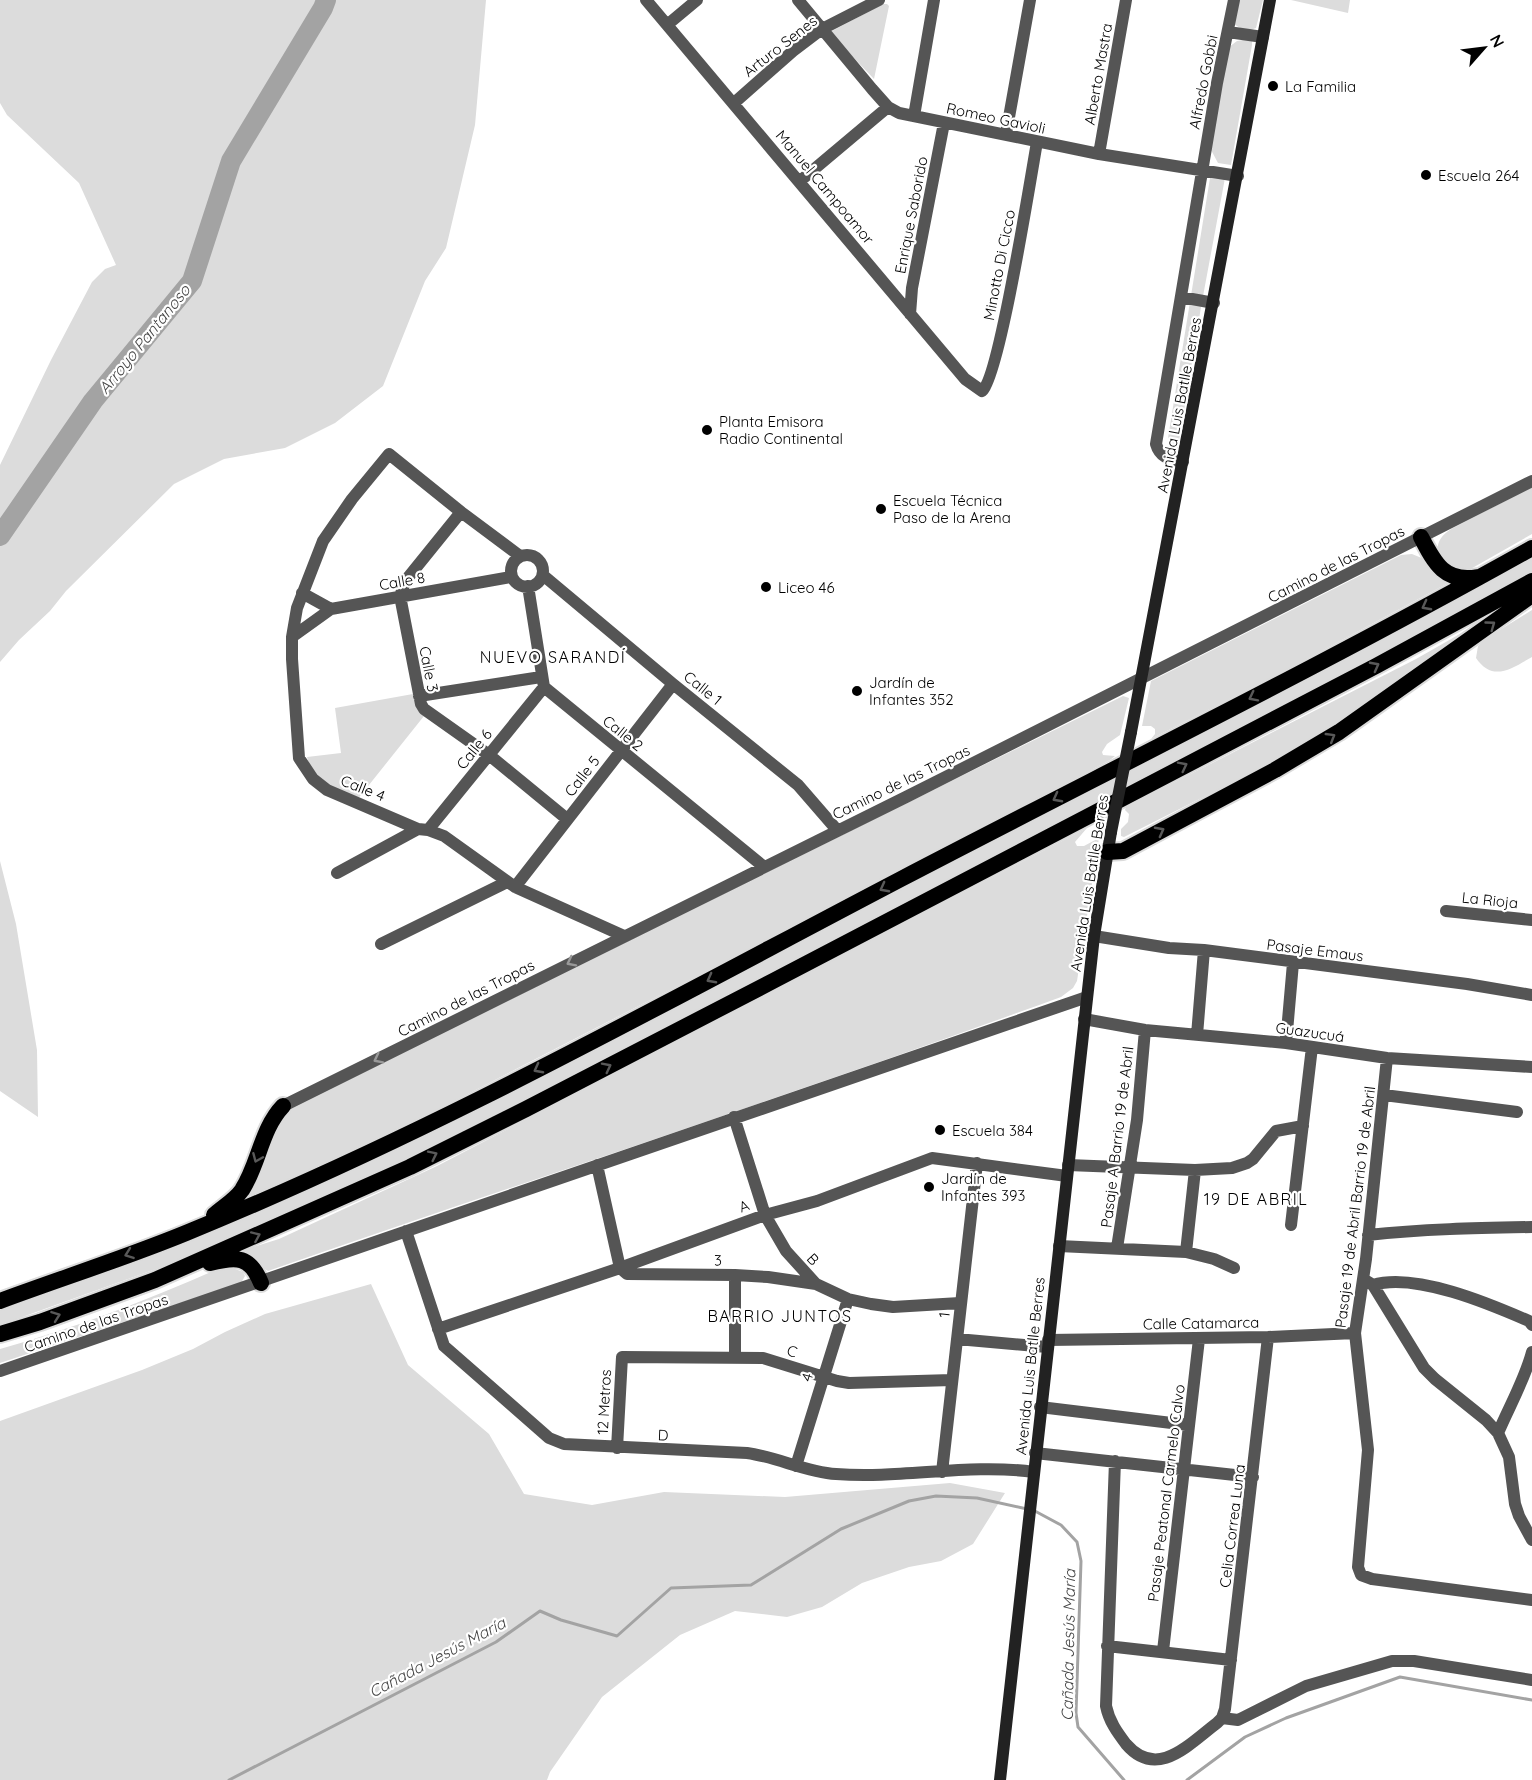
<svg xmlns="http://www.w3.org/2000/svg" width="1532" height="1780" font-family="Quicksand,sans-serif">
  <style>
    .green { fill: #dcdcdc }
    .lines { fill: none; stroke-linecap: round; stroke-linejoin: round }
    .stream { stroke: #a3a3a3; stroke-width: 3 }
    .river { stroke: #a3a3a3; stroke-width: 20 }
    .trunk-casing { stroke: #dbdbdb; stroke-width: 20 }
    .minor { stroke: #555; stroke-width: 12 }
    .secondary { stroke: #222; stroke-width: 12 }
    .trunk { stroke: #000; stroke-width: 16 }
    .secondary-bridge { stroke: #222; stroke-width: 12 }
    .oneway { stroke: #595959 }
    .oneway2 { stroke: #999 }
    .poi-dot { fill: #000; stroke: #fff; stroke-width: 2 }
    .labels { text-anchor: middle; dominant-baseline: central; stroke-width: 4.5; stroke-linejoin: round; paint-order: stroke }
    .street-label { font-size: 15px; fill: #000; stroke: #fff }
    .poi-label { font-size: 15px; fill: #000; stroke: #fff; text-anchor: start }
    .water-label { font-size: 16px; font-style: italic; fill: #444; stroke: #fff }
    .neighbourhood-label { font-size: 16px; letter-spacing: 1.5px; fill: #000; stroke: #fff }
  </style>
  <rect width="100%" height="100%" fill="#fff"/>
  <path class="green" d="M0,0H486L475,125L446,248L425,281L383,386L335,423L285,448L224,459L174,484L66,591L50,611L19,640L0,662V465L51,360L92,282L105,269L116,265L79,183L7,115L0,103Z
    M1238,0H1263L1256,28C1247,32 1240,29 1233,23Z
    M1291,0H1350L1348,13Z
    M883,4H887L889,6L874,79L832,35V31Z
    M1249,39L1252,40V45L1231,165L1218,163L1210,148L1229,47L1237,41Z
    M1210,178H1225L1201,307L1177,453H1173L1168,438Z
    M1532,487V534L1467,571H1451L1437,551C1438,540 1442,535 1451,529Z
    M1412,554L1424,559L1452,581L1286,670L1151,739L1155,734V729L1151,726H1142L1151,681L1401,555Z
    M1532,554V573L1428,631L459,1134L356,1185L206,1251L0,1325V1311L157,1254L277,1203Z
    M1532,610V657C1512,668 1493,683 1476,658L1478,646L1485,639Z
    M1495,614L1338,726L1285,756L1124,837L1121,836V829L1128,822L1129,814L1125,810L1126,807L1416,659Z
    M413,694L419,711L424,716L357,800C339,791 312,780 307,757L341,753L335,708Z
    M1123,696L1129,698L1120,735L1107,744L1102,752L1103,755L1115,756L1110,760L887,878L363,1148L239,1205L274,1129L291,1108Z
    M1087,828L1075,842L1077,846H1084L1099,838L1077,981L1073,988L1061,997C798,1093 532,1179 268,1271L237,1252L279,1239L437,1166Z
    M0,861L16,924L37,1050L38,1117L0,1091Z
    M230,1267L243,1272L245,1276L241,1283L0,1363V1349C75,1328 148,1300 220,1268Z
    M371,1284L408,1365L489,1434L524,1494L592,1505L664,1492L785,1497L950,1483L1005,1493L973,1544L941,1561L909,1567L862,1583L822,1607L787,1617L735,1611L680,1635L602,1697L550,1772L547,1780H0V1421L142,1370L193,1349L225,1332L265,1314Z"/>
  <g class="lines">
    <path class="stream" d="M1033,1510L1061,1525L1077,1542L1081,1561L1076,1713L1078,1727L1124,1780
      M229,1780L496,1642L540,1611L561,1620L617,1636L671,1588L751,1585L841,1529L909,1501L936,1496L977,1498L1027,1509
      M1187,1780L1245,1737L1286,1718L1400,1677L1532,1700"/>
    <path class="river" d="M0,536L93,401L192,281L231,161L323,8L326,0"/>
    <defs>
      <path id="trunk" d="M1421,537C1435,564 1445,583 1478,577
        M1107,852L1123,851L1275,770L1339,732L1532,595
        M214,1215C223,1207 235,1200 242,1190C259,1164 261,1129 283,1106
        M210,1263C237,1256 250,1256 261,1283
        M0,1301C62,1278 125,1258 186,1233C432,1133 666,1002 901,879C1112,769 1325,664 1532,548
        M0,1334L40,1322L155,1280L410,1167L526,1109L773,981L1376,666L1532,581"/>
    </defs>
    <use href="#trunk" class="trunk-casing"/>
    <path class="minor" d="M646,0L965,379L982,391C999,378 1031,176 1037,142
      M798,0L872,89L888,107L899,113L1099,154L1238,176
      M667,25L697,0
      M1228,32L1263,37
      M734,103L793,51L822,29L879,0
      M914,116L934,0
      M1006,134L1030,0
      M1099,154L1126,0
      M800,181L888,107
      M1181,297L1214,303
      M910,314L912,288L944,123
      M1183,462C1170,459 1160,458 1156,444L1217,83L1234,0
      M461,512L406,580L400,596L421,704L424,709L489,755L567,819
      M511 571a16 16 0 1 1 32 0a16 16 0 1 1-32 0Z
      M520,556L461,512L389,454L352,499L323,541L297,608L292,637V659L299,758L313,779L327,790L418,829L428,830L444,836L515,887L624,936
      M544,576L673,684L798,785L837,830
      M528,586L544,687L763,866
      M302,593L331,609L511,577
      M292,637L331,609
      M419,696L541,677
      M428,830L544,687
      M337,873L418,829
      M515,887L673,684
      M1446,911L1532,920
      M1094,936L1169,948L1204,950L1467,984L1532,995
      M381,944L507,882
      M1084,1019L1145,1030L1286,1043L1387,1058L1532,1067
      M1197,1035L1204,950
      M1286,1043L1293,963
      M1387,1058L1366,1259L1355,1333L1368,1450L1358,1567L1361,1575L1372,1579L1532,1600
      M1384,1095L1517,1112
      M283,1106L906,797L1532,481
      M734,1117L765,1215L786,1251L816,1284L848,1299L871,1304L893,1307L960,1303
      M597,1165L620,1268L627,1274L735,1275L768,1277L816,1284
      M1068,1165L1195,1170L1232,1168L1247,1163L1253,1159L1276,1131L1303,1126
      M1291,1225L1312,1047
      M406,1231L444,1346L549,1438L564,1444L747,1453C777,1457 806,1472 836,1474C902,1479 969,1463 1034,1472
      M1368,1235C1422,1229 1477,1228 1532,1227
      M1059,1246L1186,1252L1214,1259L1234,1268
      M1117,1248L1137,1120L1145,1030
      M1186,1252L1195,1170
      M735,1275V1358
      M1363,1279L1373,1285L1424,1368L1435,1379L1486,1420L1498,1433L1509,1457L1515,1504L1519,1516L1532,1540
      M1373,1285C1415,1272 1490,1304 1529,1321L1532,1325
      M438,1329L620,1268L765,1215L817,1201L932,1158L1067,1176
      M957,1339L1047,1347
      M1048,1340L1268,1337L1355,1333
      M0,1371L1087,997
      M1040,1407L1188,1425
      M1498,1433C1509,1407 1525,1379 1532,1352
      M617,1448L622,1357L763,1358L837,1381L849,1383L952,1380
      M1035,1453L1253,1477
      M1115,1461L1106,1706C1109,1721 1117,1732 1126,1744C1157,1780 1188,1745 1217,1723L1222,1718L1225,1709L1268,1337
      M796,1466L848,1299
      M942,1472L977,1163
      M1107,1646L1231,1660
      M1163,1651L1199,1339
      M1222,1718L1238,1720L1306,1686L1392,1661H1414L1532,1680"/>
    <path class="secondary" d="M1131,732L1270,0
      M1000,1780L1094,936L1111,832"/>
    <use href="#trunk" class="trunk"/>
    <path class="secondary-bridge" d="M1111,832L1131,732"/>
  </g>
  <defs><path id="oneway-chevron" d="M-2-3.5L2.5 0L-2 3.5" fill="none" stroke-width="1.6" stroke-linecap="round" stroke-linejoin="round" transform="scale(1.5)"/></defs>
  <g class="oneway">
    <use href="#oneway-chevron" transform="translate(1426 606) rotate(152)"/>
    <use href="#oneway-chevron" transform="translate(1491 625) rotate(-36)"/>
    <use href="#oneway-chevron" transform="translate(1375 666) rotate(-28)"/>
    <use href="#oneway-chevron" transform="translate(1253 697) rotate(153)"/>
    <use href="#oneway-chevron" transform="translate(1331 737) rotate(-31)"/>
    <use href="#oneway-chevron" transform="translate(1183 766) rotate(-27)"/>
    <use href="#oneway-chevron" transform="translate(1057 798) rotate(152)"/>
    <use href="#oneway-chevron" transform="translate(1160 831) rotate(-28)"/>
    <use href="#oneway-chevron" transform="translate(884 888) rotate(152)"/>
    <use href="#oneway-chevron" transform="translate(711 979) rotate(152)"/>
    <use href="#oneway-chevron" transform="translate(607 1067) rotate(-27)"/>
    <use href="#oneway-chevron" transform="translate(538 1069) rotate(152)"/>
    <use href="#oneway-chevron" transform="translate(433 1155) rotate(-26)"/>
    <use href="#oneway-chevron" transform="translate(257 1158) rotate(113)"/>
    <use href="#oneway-chevron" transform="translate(256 1236) rotate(-24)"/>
    <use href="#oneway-chevron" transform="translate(129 1254) rotate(160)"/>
    <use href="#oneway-chevron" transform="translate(56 1316) rotate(-20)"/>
  </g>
  <g class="oneway2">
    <use href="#oneway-chevron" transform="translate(571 962) rotate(153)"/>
    <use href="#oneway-chevron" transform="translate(378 1059) rotate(153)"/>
  </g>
  <g class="poi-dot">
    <circle cx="1273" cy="86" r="6"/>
    <circle cx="1426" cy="175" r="6"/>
    <circle cx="707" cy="430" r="6"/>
    <circle cx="881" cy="509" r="6"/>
    <circle cx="766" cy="587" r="6"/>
    <circle cx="857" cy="691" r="6"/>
    <circle cx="940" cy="1130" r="6"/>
    <circle cx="929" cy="1187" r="6"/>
  </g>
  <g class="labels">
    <g class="street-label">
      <text transform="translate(780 46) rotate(-38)">Arturo Senes</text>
      <text transform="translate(1098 74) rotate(-80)">Alberto Mastra</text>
      <text transform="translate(1203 82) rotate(-79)">Alfredo Gobbi</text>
      <text transform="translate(996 118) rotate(12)">Romeo Gavioli</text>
      <text transform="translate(825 187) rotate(50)">Manuel Campoamor</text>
      <text transform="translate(911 215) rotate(-79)">Enrique Saborido</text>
      <text transform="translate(999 265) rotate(-79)">Minotto Di Cicco</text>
      <text transform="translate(1179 405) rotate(-79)">Avenida Luis Batlle Berres</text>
      <text transform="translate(1336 564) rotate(-27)">Camino de las Tropas</text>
      <text transform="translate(402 581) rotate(-10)">Calle 8</text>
      <text transform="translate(429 669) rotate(79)">Calle 3</text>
      <text transform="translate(703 688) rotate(39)">Calle 1</text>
      <text transform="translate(623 733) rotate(39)">Calle 2</text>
      <text transform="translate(474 749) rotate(-51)">Calle 6</text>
      <text transform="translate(582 776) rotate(-52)">Calle 5</text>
      <text transform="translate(901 782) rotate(-26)">Camino de las Tropas</text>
      <text transform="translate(363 788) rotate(22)">Calle 4</text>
      <text transform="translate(1089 883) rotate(-81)">Avenida Luis Batlle Berres</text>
      <text transform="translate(1490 900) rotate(6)">La Rioja</text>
      <text transform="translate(1315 950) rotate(7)">Pasaje Emaus</text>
      <text transform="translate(466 998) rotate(-27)">Camino de las Tropas</text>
      <text transform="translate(1310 1032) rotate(8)">Guazucuá</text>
      <text transform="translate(1117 1137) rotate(-83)">Pasaje A Barrio 19 de Abril</text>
      <text transform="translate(744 1206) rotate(-20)">A</text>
      <text transform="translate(1355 1207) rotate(-83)">Pasaje 19 de Abril Barrio 19 de Abril</text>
      <text transform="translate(813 1259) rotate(47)">B</text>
      <text transform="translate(718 1260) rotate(1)">3</text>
      <text transform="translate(944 1315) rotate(-84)">1</text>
      <text transform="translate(96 1323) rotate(-19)">Camino de las Tropas</text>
      <text transform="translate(1201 1323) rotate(-1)">Calle Catamarca</text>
      <text transform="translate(792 1351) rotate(18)">C</text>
      <text transform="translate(1030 1366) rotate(-84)">Avenida Luis Batlle Berres</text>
      <text transform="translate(807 1377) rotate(-73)">4</text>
      <text transform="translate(604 1402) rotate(-87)">12 Metros</text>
      <text transform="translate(663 1435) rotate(2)">D</text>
      <text transform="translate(1166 1493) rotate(-83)">Pasaje Peatonal Carmelo Calvo</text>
      <text transform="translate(1232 1526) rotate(-83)">Celia Correa Luna</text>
    </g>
    <g class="poi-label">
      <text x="1285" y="86">La Familia</text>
      <text x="1438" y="175">Escuela 264</text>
      <text x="719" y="421">Planta Emisora<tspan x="719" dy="17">Radio Continental</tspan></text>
      <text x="893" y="500">Escuela Técnica<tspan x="893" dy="17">Paso de la Arena</tspan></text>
      <text x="778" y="587">Liceo 46</text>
      <text x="869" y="682">Jardín de<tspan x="869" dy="17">Infantes 352</tspan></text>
      <text x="952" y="1130">Escuela 384</text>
      <text x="941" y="1178">Jardín de<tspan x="941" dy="17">Infantes 393</tspan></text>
    </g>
    <g class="water-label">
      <text transform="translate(144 339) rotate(-51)">Arroyo Pantanoso</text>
      <text transform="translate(1068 1645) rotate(-89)">Cañada Jesús María</text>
      <text transform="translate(437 1657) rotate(-28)">Cañada Jesús María</text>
    </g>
    <g class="neighbourhood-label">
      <text x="553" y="657">NUEVO SARANDÍ</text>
      <text x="1256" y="1199">19 DE ABRIL</text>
      <text x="780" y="1316">BARRIO JUNTOS</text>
    </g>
  </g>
  <g transform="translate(1484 48) rotate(62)" stroke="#ffffff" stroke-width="4.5" paint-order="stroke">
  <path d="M0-4.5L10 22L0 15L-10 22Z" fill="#000000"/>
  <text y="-9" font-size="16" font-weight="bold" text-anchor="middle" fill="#000000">N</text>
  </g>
</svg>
